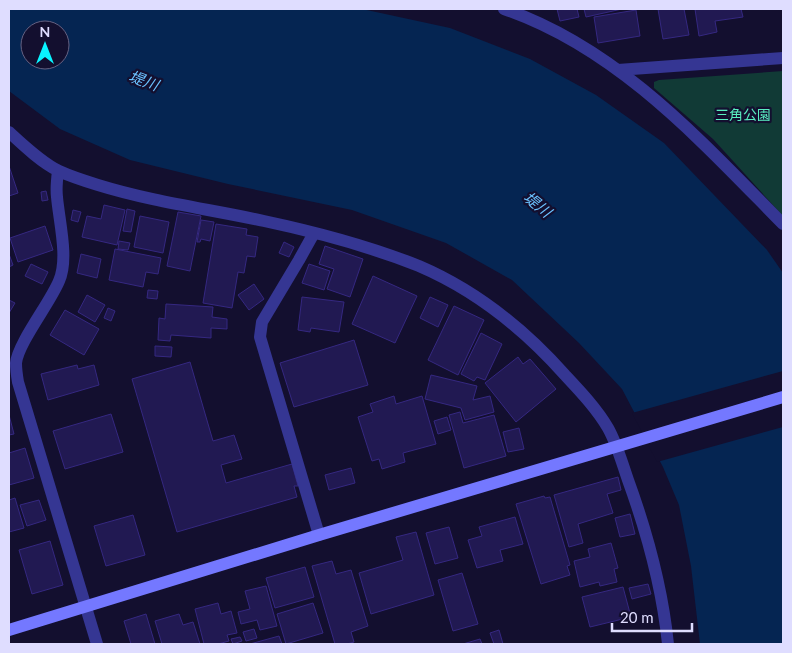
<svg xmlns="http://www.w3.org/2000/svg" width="792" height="653" font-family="Lato,'Noto Sans JP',sans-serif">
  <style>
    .green { fill: #113a36 }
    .water { fill: #052552; fill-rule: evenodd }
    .pier { fill: #130f2f }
    .building { fill: #211952; stroke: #352881 }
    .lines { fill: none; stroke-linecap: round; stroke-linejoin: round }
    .street { stroke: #353693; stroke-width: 12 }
    .secondary { stroke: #7478ff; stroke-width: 12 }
    .labels { text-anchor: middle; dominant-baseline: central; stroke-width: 4.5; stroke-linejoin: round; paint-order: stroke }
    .park-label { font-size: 14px; fill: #5aeec1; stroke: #130f2f }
    .water-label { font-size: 15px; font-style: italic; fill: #6bc2ff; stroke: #130f2f }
  </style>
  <rect width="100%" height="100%" fill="#130f2f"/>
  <path class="green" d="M783,71V216L713,139L654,88V82L659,80Z"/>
  <path class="water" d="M9,9H362L450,28L530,59L596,95L664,143L767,250L783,273V644H700L691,566L679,505L663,467L622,389L579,343L512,280L446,243L352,210L228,184L130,160L60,129L9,91ZM30,30H60V60H30Z"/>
  <path class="pier" d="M783,371V427L657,462L632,413Z"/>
  <path class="building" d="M557,9H577L579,17L560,21Z
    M584,9H622L586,17Z
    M658,9H684L689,35L663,39Z
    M695,9H741L743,17L715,21L717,32L699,36Z
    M636,10L640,36L598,43L594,17Z
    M9,166L18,193L9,196Z
    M46,191L48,200L42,201L41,192Z
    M104,205L125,210L117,245L82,237L87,216L101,219Z
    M127,209L135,211L131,232L123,231Z
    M73,210L81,212L78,222L71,220Z
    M178,212L201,216L190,271L167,266Z
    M140,216L169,222L163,253L134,247Z
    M201,220L214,222L210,241L201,239L200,242H197Z
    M216,224L247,229L246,235L258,237L255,257L247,256L244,273L238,272L232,308L203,303Z
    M45,226L53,250L18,262L10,238Z
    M119,241L130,243L128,250L118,249Z
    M284,242L294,247L289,257L279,253Z
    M325,246L363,259L350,297L327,289L334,269L319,264Z
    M115,249L161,258L158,274L146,272L143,287L109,280Z
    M9,254L13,265L9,267Z
    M81,254L101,259L97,278L77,273Z
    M31,264L48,272L42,284L25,276Z
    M309,264L330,271L324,290L302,283Z
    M373,276L417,296L395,343L352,324Z
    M254,284L264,299L249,310L238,295Z
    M148,290L158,291L157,299L147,298Z
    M87,295L105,305L95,322L78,312Z
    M302,297L344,302L339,332L311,328L310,332L298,330Z
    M430,297L448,305L438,327L420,318Z
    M9,300L15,303L9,313Z
    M166,304L213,307L212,317L227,319V329L211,328V338L171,335L170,341L158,340L159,318L165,319Z
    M454,306L484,320L458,375L428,360Z
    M108,308L115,311L111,321L104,318Z
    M65,310L99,329L84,355L50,335Z
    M481,333L502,344L485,380L477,377L474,381L461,374Z
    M354,340L368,385L294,407L280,363Z
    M155,346L172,347L171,357L155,356Z
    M518,357L523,364L530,359L556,389L516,422L485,383Z
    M190,362L213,441L234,435L242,459L221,465L226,483L292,464L298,486H294L297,497L177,532L132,379Z
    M77,365L78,369L94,365L99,385L48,400L41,374Z
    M431,375L477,386L473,400L490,396L494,412L465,420L461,408L425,399Z
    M394,396L396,404L422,396L436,444L403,453L405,462L382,469L379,459L372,461L358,417L373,412L370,404Z
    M460,412L463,423L494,415L506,456L464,468L449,415Z
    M111,414L123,452L65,469L53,431Z
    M9,415L14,434L9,435Z
    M447,417L451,430L438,434L434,421Z
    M519,428L524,449L508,452L503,432Z
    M25,448L34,478L9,485V453Z
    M351,468L355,483L329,490L325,475Z
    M618,477L621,490L607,494L613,513L578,524L583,543L569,547L554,495Z
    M544,496L545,498L550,497L570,565L567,566L570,575L541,584L516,504Z
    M15,498L24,528L9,532V500Z
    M39,500L46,520L27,526L20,505Z
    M630,514L635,534L620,537L615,518Z
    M133,515L145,555L106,566L94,526Z
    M515,517L523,544L500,550L503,561L477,568L468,540L482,536L479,527Z
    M449,527L458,558L435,564L426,533Z
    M416,532L434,595L371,614L359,573L403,560L396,537Z
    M50,541L63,585L32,594L19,550Z
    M611,543L618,568L614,569L617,582L600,586L599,582L580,587L574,561L590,557L588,549Z
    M332,561L336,574L351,570L368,626L351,632L354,642L347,644H335L312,566Z
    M305,567L314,597L275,608L266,578Z
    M462,573L478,624L453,631L438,580Z
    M648,584L651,594L632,599L629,588Z
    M266,586L277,626L260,630L257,620L241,624L238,612L250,609L245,591Z
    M623,587L631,617L590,627L582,597Z
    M218,603L221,614L231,611L237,633L227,635L229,641L218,644H204L195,609Z
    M313,603L323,633L286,644L277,614Z
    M146,614L155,644H131L124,621Z
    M179,614L183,625L193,622L200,644H162L155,621Z
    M254,629L257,638L246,641L243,632Z
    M499,630L503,644H494L490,633Z
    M279,636L282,644H250Z
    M240,637L242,641L233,644L231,639Z
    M480,639L482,644H463Z"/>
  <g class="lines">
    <path class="street" d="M504,9C618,48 701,141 783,224
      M618,70L783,58
      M9,132C23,145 42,163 59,171C72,177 85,181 98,185C153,202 209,209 264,221C316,232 369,246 419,266C475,290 525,330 565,375C580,391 597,409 608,428C617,444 622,463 628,480C648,535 662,586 668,644
      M58,171C57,179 56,189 57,197C59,221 69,259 59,281C50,303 18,343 16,363C16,369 17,376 18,382L97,644
      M314,233L299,260L262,322L260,337L319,535"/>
    <path class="secondary" d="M9,630L319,535L783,397"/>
  </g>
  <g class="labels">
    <g class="park-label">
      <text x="743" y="114">三角公園</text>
    </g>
    <g class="water-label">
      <text transform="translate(144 80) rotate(20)">堤川</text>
      <text transform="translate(538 204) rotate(39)">堤川</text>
    </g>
  </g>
  <rect width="792" height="653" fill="none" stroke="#dfddff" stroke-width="20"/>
  <g transform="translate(45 45)"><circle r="24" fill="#130f2f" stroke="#656182"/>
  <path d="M0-4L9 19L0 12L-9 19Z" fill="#09f4ff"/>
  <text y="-8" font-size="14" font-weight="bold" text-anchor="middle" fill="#dfddff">N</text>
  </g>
  <path d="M612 623v8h80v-8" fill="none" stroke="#dfddff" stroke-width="2.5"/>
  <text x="620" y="623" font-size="15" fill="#dfddff" stroke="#130f2f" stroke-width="4" paint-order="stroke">20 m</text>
</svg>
